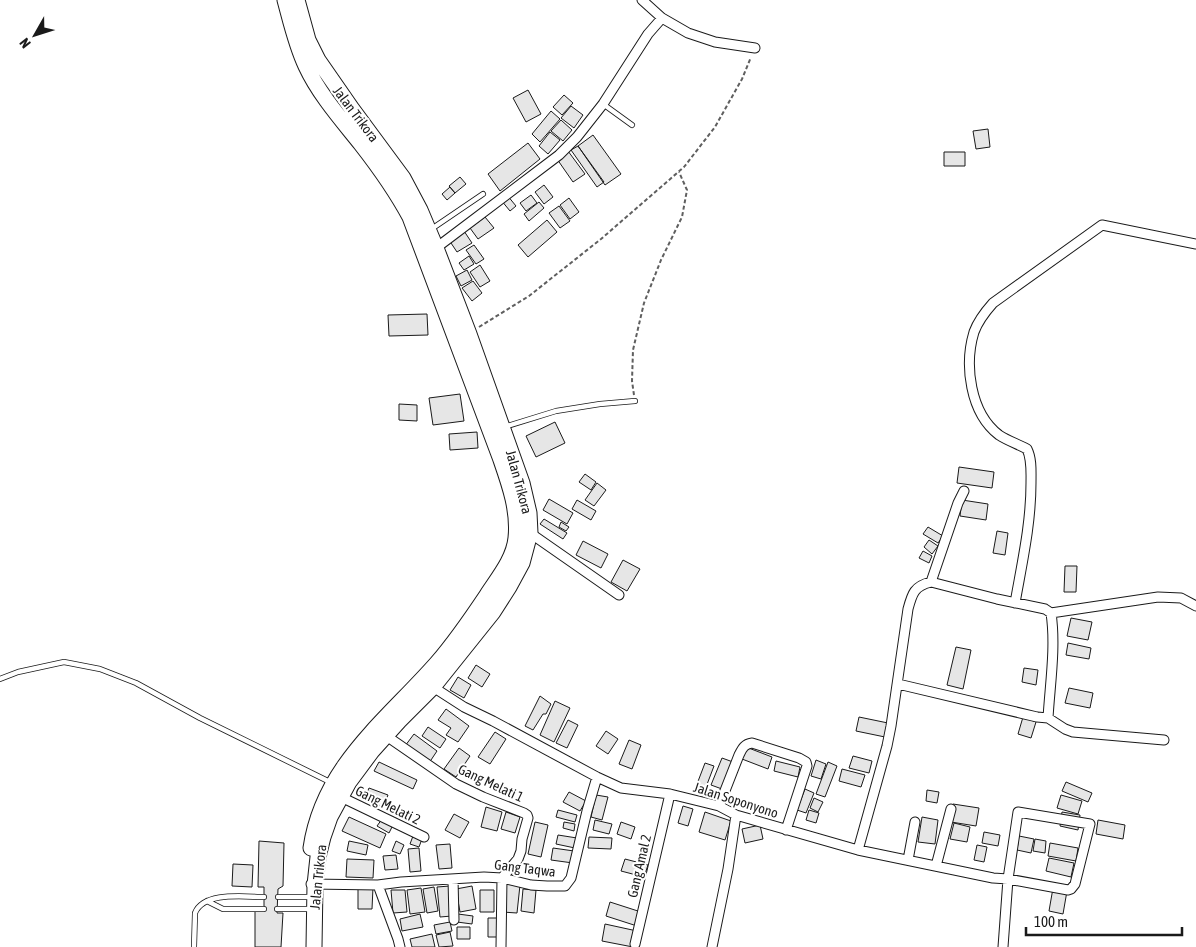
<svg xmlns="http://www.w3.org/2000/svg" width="1196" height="947" font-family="'Asap Condensed',sans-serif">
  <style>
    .building { fill: #e6e6e6; stroke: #1a1a1a }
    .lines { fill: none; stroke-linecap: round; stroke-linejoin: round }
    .lane-casing { stroke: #1a1a1a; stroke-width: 6 }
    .street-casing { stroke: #1a1a1a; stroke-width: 11 }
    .primary-casing { stroke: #1a1a1a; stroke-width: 17 }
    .path { stroke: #5f5f5f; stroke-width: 2; stroke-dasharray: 4 2.5; stroke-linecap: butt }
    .lane { stroke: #fff; stroke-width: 4.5 }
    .street { stroke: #fff; stroke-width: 9 }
    .primary { stroke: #fff; stroke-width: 15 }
    .labels { text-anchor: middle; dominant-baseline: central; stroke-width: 4; stroke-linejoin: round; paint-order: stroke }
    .street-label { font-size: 14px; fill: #1a1a1a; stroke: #fff }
  </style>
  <rect width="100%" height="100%" fill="#fff"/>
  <path class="building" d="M528,90L541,114L526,122L513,98Z
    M564,95L573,103L562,115L553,107Z
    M571,106L583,115L574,128L561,118Z
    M551,111L560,119L540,142L532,134Z
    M561,120L572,130L563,141L551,131Z
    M988,129L990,147L976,149L973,131Z
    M550,132L560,140L548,154L539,146Z
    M593,135L621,174L605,185L578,146Z
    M528,143L540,159L500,191L488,174Z
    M578,146L604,182L597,187L571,150Z
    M568,151L585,174L573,182L557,159Z
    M944,152H965V166H944Z
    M460,177L466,184L455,193L449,186Z
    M544,185L553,197L544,204L535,192Z
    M450,187L455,193L447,200L442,194Z
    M507,195L516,206L510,211L501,200Z
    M531,195L537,203L526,211L520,203Z
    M569,198L579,212L570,219L560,205Z
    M539,202L544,208L529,221L524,214Z
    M559,206L570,221L560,228L549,213Z
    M485,217L494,228L478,239L470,228Z
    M547,220L557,232L528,257L518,245Z
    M464,231L472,243L457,252L449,240Z
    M474,245L484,259L476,264L466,250Z
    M469,256L474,264L464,270L459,263Z
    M480,265L490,281L480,287L470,272Z
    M467,270L472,280L461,286L456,276Z
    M473,281L482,293L472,301L462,288Z
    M427,314L428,335L389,336L388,315Z
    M460,394L464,421L433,425L429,398Z
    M399,404L417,405V421L399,420Z
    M555,422L565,443L536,457L526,436Z
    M477,432L478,448L450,450L449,434Z
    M959,467L994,472L992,488L957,483Z
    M585,474L596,482L591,490L579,482Z
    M597,483L606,490L594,506L585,500Z
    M549,499L573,513L567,524L543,510Z
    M577,500L596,511L591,520L572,509Z
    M962,500L988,504L986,520L960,516Z
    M544,519L567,533L563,539L540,524Z
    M561,522L569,527L566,531L559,527Z
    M928,527L943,536L938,543L923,534Z
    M997,531L1008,533L1005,555L993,553Z
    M929,540L938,546L932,554L924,547Z
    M583,541L608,554L601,568L576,555Z
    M923,551L932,556L929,563L919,558Z
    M623,560L640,569L627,591L611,582Z
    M1065,566H1077L1076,592H1064Z
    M1071,618L1092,622L1088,640L1067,636Z
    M1068,643L1091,648L1089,659L1066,655Z
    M956,647L971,650L963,689L947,685Z
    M476,665L490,674L482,687L468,678Z
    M1024,668L1038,670L1036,685L1022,682Z
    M458,677L471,685L464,698L450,690Z
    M1069,688L1093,693L1090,708L1065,703Z
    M540,696L551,704L546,714H543L533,730L525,726Z
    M555,701L570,708L554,742L540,735Z
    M446,709L469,726L458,742L446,735L451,728L438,720Z
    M859,717L888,723L885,737L856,731Z
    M1023,717L1036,722L1031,738L1018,734Z
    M568,720L578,725L567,748L556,743Z
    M428,727L446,739L440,748L422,736Z
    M606,731L618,739L608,754L596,746Z
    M495,732L506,739L490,764L478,757Z
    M414,734L437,751L429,763L405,746Z
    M629,740L641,745L632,769L619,764Z
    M746,747L772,757L768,769L742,759Z
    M459,748L470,756L456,777L444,769Z
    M853,756L872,761L869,773L849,768Z
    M722,758L733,762L722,789L711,785Z
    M816,760L826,764L821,779L811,776Z
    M776,761L800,767L798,777L774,771Z
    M379,762L417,780L413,789L374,771Z
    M828,762L837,766L825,797L816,794Z
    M705,763L714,766L706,787L697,784Z
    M842,769L865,775L861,787L839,781Z
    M1066,782L1092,793L1088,802L1062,791Z
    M369,788L388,795L383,807L364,800Z
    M805,789L814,793L806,813L797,810Z
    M927,790L939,792L937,803L926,801Z
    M569,792L586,801L580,811L563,802Z
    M596,795L608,797L602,820L591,817Z
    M1061,795L1082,801L1078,814L1057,808Z
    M814,798L823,802L818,812L810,808Z
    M953,804L979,808L976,826L951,822Z
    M683,806L693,809L688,826L678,823Z
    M486,807L502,812L497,831L481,827Z
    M558,810L577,815L575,822L556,817Z
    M809,810L819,813L816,823L806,820Z
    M506,812L520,817L515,833L501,829Z
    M705,812L731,821L725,840L699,832Z
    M1062,812L1080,815L1078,830L1060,826Z
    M454,814L469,822L460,838L445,830Z
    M349,817L386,834L380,848L342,831Z
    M922,817L938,820L935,844L918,842Z
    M382,819L393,825L389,833L377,826Z
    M595,820L612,824L609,834L593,830Z
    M1098,820L1125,825L1123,839L1096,834Z
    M535,822L548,825L541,857L528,854Z
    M564,822L575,824L574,831L563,828Z
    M621,822L635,827L631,839L617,834Z
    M954,823L970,827L967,842L950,839Z
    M760,825L763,839L745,843L742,829Z
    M984,832L1000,835L998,846L982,843Z
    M558,835L577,838L575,848L556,844Z
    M413,836L422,839L419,847L410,844Z
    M1019,836L1034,839L1031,853L1017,850Z
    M589,837L612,838L611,849L588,848Z
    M1035,839L1046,841L1045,853L1033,851Z
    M259,841L284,843L283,886L278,889L277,913H283L281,947H255V911H263L264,909V887H258Z
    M349,841L368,845L366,855L347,851Z
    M396,841L404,845L400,854L392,851Z
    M1050,843L1078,848L1076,861L1048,856Z
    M450,844L452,868L439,869L436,845Z
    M977,845L987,847L984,862L974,860Z
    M419,848L421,871L410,872L408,849Z
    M553,848L574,851L573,863L551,860Z
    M396,855L398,869L385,870L383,856Z
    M1049,858L1074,863L1071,877L1046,871Z
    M347,859L374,860L373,878L346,877Z
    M625,859L648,865L644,877L621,871Z
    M233,864L253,865L252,887L232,886Z
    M505,883L520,885L517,913L502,912Z
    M358,886L373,887L372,909H358Z
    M450,886L452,916L440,917L437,887Z
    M472,886L476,909L460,912L456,889Z
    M434,887L438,911L427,913L423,889Z
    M421,888L425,912L410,914L407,890Z
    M1053,888L1067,891L1063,914L1049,911Z
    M523,889L536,890L534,913L521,911Z
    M391,890H405L407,912L393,913Z
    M480,890H494V912H480Z
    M610,902L641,912L637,926L606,916Z
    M420,914L423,927L402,931L400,919Z
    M458,914L473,916L472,924L457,922Z
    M488,918H500L499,937H488Z
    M450,922L452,931L436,934L434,925Z
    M605,924L637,931L633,947L602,941Z
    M457,927H470V939H457Z
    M450,932L453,946L439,947L436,935Z
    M432,934L435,947H412L410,939Z"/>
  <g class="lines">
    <defs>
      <path id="lane" d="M603,104L632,125
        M430,230L483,194
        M504,427L556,411L600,404L635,401
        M0,679L18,672L64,662L100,669L136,683L200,718L332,783
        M278,897H311
        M207,901L223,909H264
        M277,909H313
        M194,947L195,913C204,891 245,897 264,897"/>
      <path id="street" d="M642,0L662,18L688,33L715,42L755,48
        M436,248L559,155L577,137L603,104L648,34L662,18
        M530,533L619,595
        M931,582L958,503L964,491
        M1015,603C1022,563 1031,524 1031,483C1031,472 1032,459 1027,449C1018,444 1008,441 999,435C970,413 964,365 974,332C978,321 985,312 993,303L1102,225L1196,244
        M898,684L1037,717L1048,718C1050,684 1056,647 1051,613
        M433,687L464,707L493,721L597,777L621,788L670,794L719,806L736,815L858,850L993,878L1008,879L1003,947
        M1048,718L1065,729L1073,732L1164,740
        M385,735L456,784L483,797L524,813L527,815L528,818L522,839L521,851L518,859L502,878L501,947
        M341,797L424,837
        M719,806L739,755C742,749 744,744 752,743L799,758L806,762L807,766L786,830
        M1018,812L1090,824L1075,884L1071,889L1068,890L1008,879Z
        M858,850L887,746L891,726L908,609C912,594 914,586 931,582L997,599L1045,609L1051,613L1158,597L1181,598L1196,606
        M908,860L915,822
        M936,866L951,809
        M453,879L454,920
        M311,884L378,885L401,882L484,877L502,878L531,885L547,886H565L571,878L587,811L597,777
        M378,885L398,939L400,947
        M635,944L670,794
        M712,947L728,869L736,815"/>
      <path id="primary" d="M285,0C291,22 296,45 306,66C319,94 341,119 361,144C379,167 396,191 410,217L500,457C509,483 519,510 516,538C514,559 498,578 487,595C471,619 456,641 437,663C386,721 323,766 311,848
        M297,0L308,40L318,60L352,109L403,178L420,210L436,248L469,334L522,483L529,513L530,533L522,563L509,587L493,612L433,687L399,721L372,751L349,782L330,817L323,837L318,857L315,885L314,947"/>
    </defs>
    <use href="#lane" class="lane-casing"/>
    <use href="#street" class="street-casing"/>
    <use href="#primary" class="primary-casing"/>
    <path class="path" d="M479,327L529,296L601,239L684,167L715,127L742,79L751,57
      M634,395L632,381L633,350L644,303L661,260L682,217L687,190L679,172"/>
    <use href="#lane" class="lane"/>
    <use href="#street" class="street"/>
    <use href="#primary" class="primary"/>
  </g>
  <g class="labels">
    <g class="street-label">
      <text transform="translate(356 114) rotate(53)">Jalan Trikora</text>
      <text transform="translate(519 482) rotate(75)">Jalan Trikora</text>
      <text transform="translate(491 783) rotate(25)">Gang Melati 1</text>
      <text transform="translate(736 800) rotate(18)">Jalan Soponyono</text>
      <text transform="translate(388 805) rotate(26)">Gang Melati 2</text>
      <text transform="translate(639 866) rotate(-77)">Gang Amal 2</text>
      <text transform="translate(525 868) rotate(7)">Gang Taqwa</text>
      <text transform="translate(318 877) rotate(-84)">Jalan Trikora</text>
    </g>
  </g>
  <g transform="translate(35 35) rotate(231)" stroke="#ffffff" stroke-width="4" paint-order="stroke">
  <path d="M0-4L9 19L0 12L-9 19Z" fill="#1a1a1a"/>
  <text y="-8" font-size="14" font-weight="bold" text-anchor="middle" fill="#1a1a1a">N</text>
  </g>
  <path d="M1026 927v8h156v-8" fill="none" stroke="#1a1a1a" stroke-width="2.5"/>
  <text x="1034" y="927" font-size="15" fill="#1a1a1a" stroke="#ffffff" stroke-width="4" paint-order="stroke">100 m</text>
</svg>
